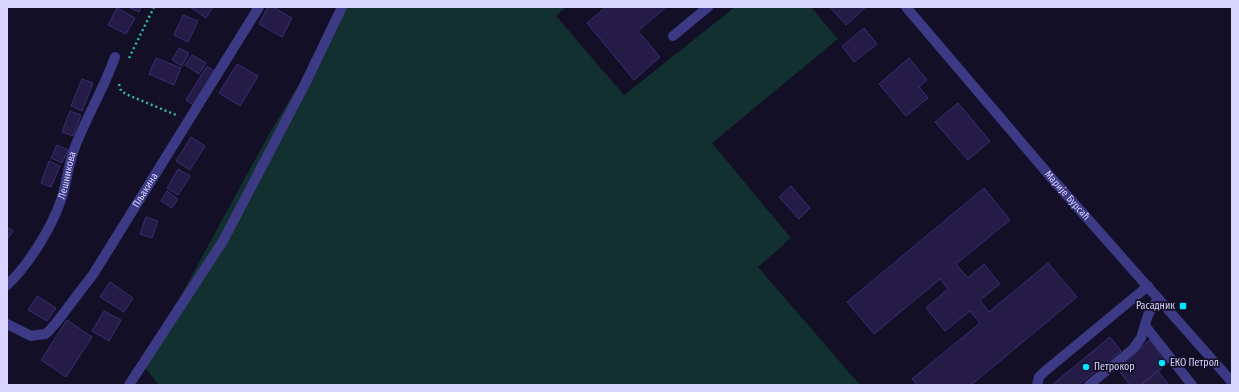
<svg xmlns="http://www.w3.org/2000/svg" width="1239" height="392" font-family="'Fira Sans Condensed',sans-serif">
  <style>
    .green { fill: #12302f }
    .building { fill: #241b47; stroke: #3b2d73 }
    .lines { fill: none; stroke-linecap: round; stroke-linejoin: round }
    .path { stroke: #2fb8b0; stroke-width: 2.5; stroke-dasharray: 2 3; stroke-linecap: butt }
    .minor { stroke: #3d3a85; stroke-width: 10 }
    .poi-dot { fill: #00e5ff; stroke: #130f26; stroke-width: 1.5 }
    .labels { text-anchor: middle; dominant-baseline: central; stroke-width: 3.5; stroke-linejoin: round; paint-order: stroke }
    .street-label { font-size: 10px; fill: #d9d4ff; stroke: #130f26 }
    .poi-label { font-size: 10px; fill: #d9d4ff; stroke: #130f26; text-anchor: start }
  </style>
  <rect width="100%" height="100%" fill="#130f26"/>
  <path class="green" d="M338,7H566L556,16L624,95L735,7H811L838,39L712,143L791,238L758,267L860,385H159L143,365L269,134L333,28Z"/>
  <path class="building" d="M128,7H141L139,12Z
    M190,7H213L206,18Z
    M268,7H273L292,18L282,37L259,24Z
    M606,7H666L638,31L660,57L634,80L587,23Z
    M830,7H866L846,25Z
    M117,8L135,18L126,34L108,25Z
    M183,15L198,21L188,42L174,35Z
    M864,28L877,44L854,62L842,46Z
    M179,48L189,53L182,66L172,60Z
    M192,55L206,63L199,74L185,65Z
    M156,58L181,68L174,85L149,74Z
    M909,58L927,80L919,87L928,98L906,116L879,84Z
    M237,64L258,76L240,106L219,93Z
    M207,66L216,72L195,106L186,100Z
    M82,79L93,83L82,111L71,106Z
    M958,103L990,141L968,160L935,122Z
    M70,111L81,115L73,136L62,132Z
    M191,137L205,146L190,170L176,161Z
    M57,145L68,150L62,163L51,158Z
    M49,161L60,166L51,187L41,183Z
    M178,169L190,176L178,195L167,188Z
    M791,186L810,208L799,219L779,197Z
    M984,188L1010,220L956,264L968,278L984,264L1000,284L980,300L989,312L1048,263L1077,297L971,385H917L912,379L980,323L970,311L945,331L926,308L948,289L940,279L874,334L847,302Z
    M167,191L178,199L172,208L161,201Z
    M146,217L158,221L152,238L140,234Z
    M7,227L13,231L7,240Z
    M110,282L133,298L124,312L100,297Z
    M37,296L56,308L47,321L28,310Z
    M104,311L121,320L109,341L92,331Z
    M67,320L92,337L66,377L41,360Z
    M1110,337L1121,351L1078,385H1052Z
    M1150,340L1168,363L1141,385H1130L1116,367Z
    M1158,371L1169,385H1141Z"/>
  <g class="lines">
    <path class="path" d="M129,58L154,7
      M119,84L121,91L128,95L176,115"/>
    <g class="minor">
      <path id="s1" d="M906,7L1049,175L1232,382"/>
      <path d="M673,36L708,7"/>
      <path id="s2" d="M7,285C28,266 52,227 61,200C67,183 68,164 75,147C87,116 104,88 115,57"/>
      <path id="s3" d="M7,324L31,336L37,335L46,334L56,323L94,273L259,7"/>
      <path d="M1146,327L1192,385"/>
      <path d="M129,385L223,241L305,84L342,7"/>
      <path d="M1037,385L1039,377L1044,372L1148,286"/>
      <path d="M1089,385L1133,349L1141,338L1148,315L1158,298"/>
    </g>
  </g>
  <g class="poi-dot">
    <rect x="1179" y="302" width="8" height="8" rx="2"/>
    <circle cx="1162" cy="363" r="4"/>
    <circle cx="1086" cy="367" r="4"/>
  </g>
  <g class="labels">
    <g class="street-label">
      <text stroke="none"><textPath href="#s2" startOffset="127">Лешникова</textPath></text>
      <text stroke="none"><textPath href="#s3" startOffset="217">Пљакина</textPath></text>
      <text stroke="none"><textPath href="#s1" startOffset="248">Марије Бурсаћ</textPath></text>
    </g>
    <g class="poi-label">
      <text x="1175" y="306" text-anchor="end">Расадник</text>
      <text x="1170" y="363">ЕКО Петрол</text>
      <text x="1094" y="367">Петрокор</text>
    </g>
  </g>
  <rect width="1239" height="392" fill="none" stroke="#d9d4ff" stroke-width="16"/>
</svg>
